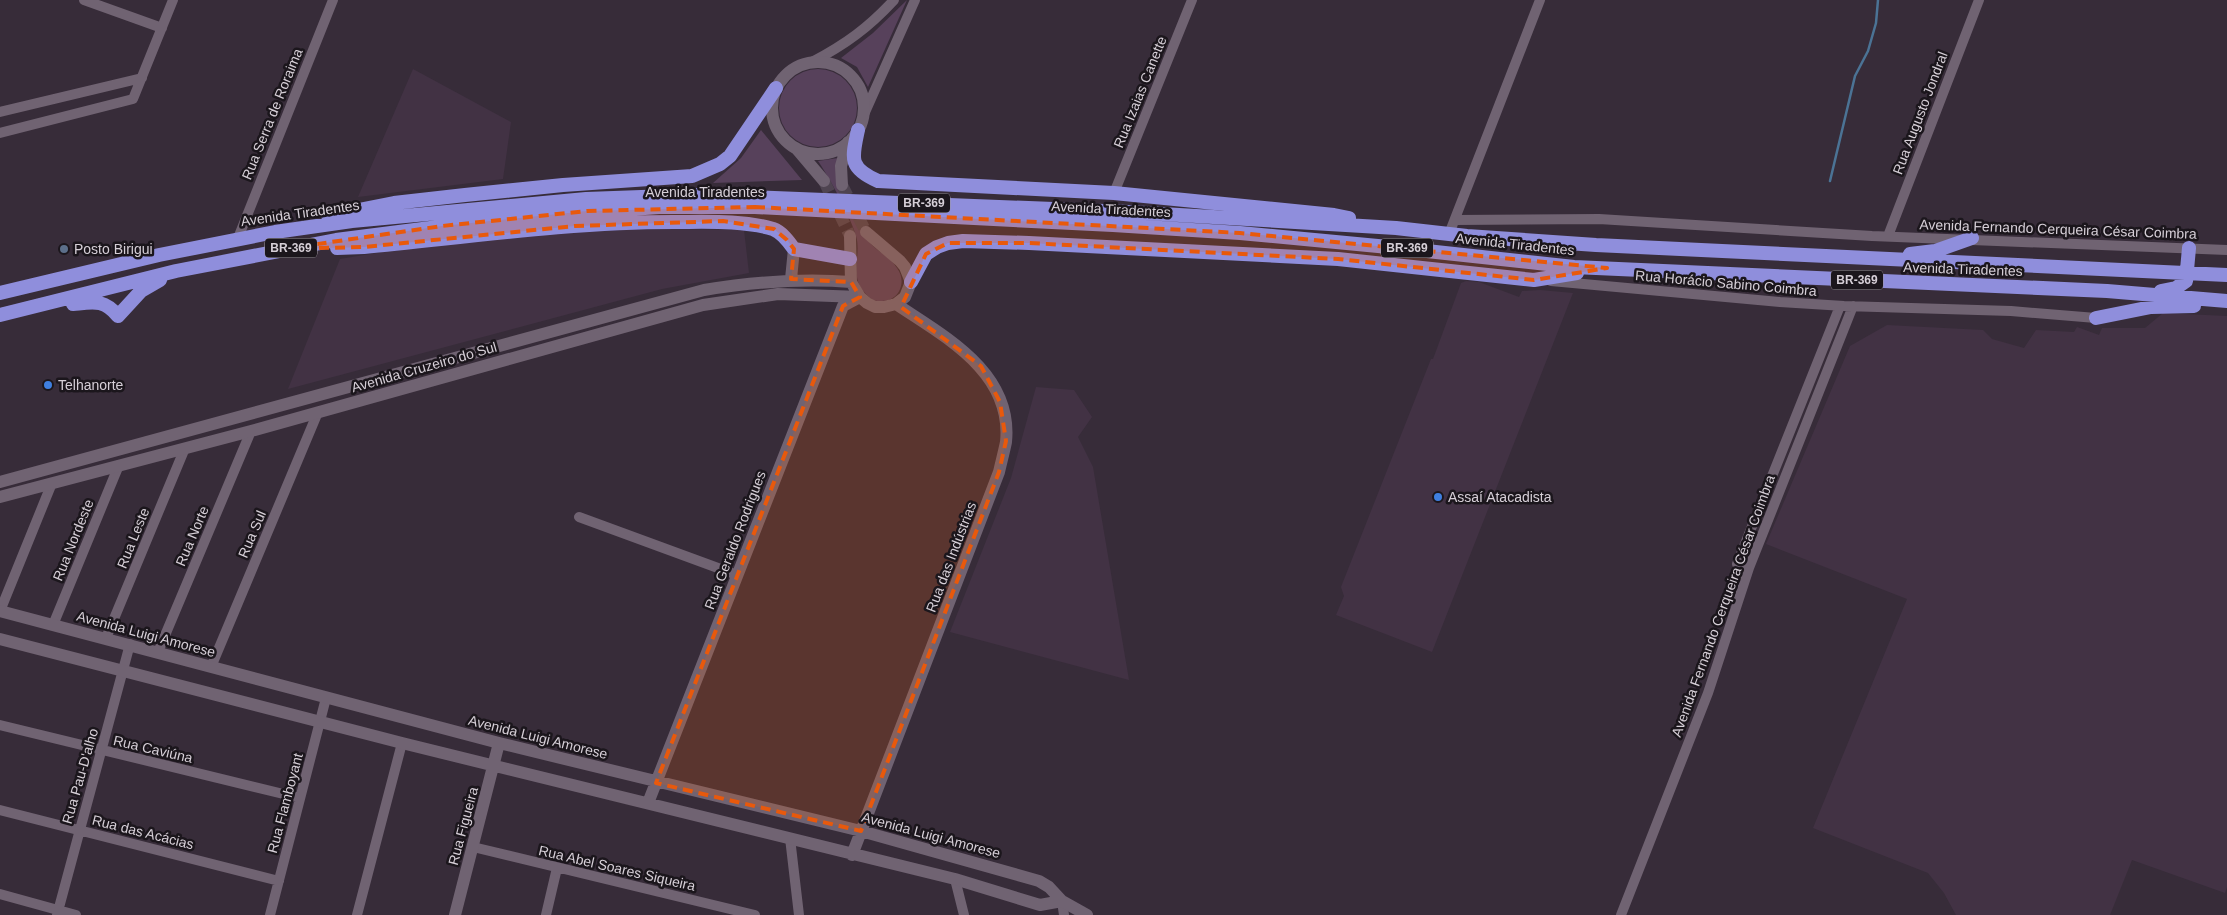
<svg xmlns="http://www.w3.org/2000/svg" width="2227" height="915" font-family="Helvetica,sans-serif">
  <style>
    .built { fill: #423244 }
    .green { fill: #57415b }
    .lines { fill: none; stroke-linecap: round; stroke-linejoin: round }
    .stream { stroke: #4b7395; stroke-width: 2.5 }
    .tertiary-tunnel { stroke: #4f4451; stroke-width: 12; stroke-dasharray: 12 6; stroke-linecap: butt }
    .minor { stroke: #706372; stroke-width: 10 }
    .tertiary { stroke: #706372; stroke-width: 12 }
    .trunk { stroke: #8f8edc; stroke-width: 14 }
    .marked { fill: #e8590c; fill-opacity: 0.2; stroke: #e8590c; stroke-width: 4; stroke-dasharray: 10 6; stroke-linejoin: round }
    .service-dot { fill: #5c6f8a; stroke: #1b161c; stroke-width: 2 }
    .shop-dot { fill: #3f7fe0; stroke: #1b161c; stroke-width: 2 }
    .labels { text-anchor: middle; dominant-baseline: central; stroke-width: 5; stroke-linejoin: round; paint-order: stroke }
    .shield { fill: #1b161c; stroke: #9e989f; stroke-width: 1 }
    .shield-label { font-size: 12px; font-weight: bold; fill: #d6cfd7 }
    .street-label { font-size: 14px; fill: #d6cfd7; stroke: #1b161c }
    .poi-label { font-size: 14px; fill: #d6cfd7; stroke: #1b161c; text-anchor: start }
  </style>
  <rect width="100%" height="100%" fill="#372c39"/>
  <path class="built" d="M413,69L511,122L503,179L358,197Z
    M668,229L744,230L749,273L662,289L288,389L340,259L441,242L573,231Z
    M1466,281L1479,282L1519,297L1522,291L1540,290L1573,293L1432,652L1336,615L1344,596L1341,587L1431,359H1433L1436,351L1461,283Z
    M2163,313L2227,316V887L2225,893L2132,860L2110,915H1956L1944,893L1928,873L1813,828L1907,599L1766,544L1850,346L1887,325L1983,330L1992,339L2024,348L2036,330L2074,332L2077,327L2099,335L2102,328H2145Z
    M1036,387L1074,390L1092,417L1078,437L1093,467L1129,680L950,632L1011,478Z"/>
  <path class="green" d="M907,0L868,87L857,67L841,58L873,33Z
    M779 108a39 39 0 1 1 78 0a39 39 0 1 1-78 0Z
    M761,130L802,180L713,183L741,158Z
    M838,158C838,166 836,178 838,185C843,199 861,234 872,245C880,253 891,258 897,268C907,281 900,301 882,301C875,302 871,299 866,294C848,276 862,256 856,236C851,217 829,177 818,161Z"/>
  <g class="lines">
    <path class="stream" d="M1830,181L1855,76L1868,51L1876,23L1878,0"/>
    <path class="tertiary-tunnel" d="M824,181L850,236
      M842,185L866,232"/>
    <path class="minor" d="M84,0L162,28
      M812,62C846,44 868,28 894,0
      M0,112L142,78
      M862,119L915,0
      M0,133L133,99L173,0
      M1114,193L1192,0
      M1455,220L1599,219L1872,236L2227,250
      M1449,234L1540,0
      M1888,236L1979,0
      M238,238L333,0
      M1551,281L1780,302L1844,306L2011,311L2096,318
      M579,517L737,575
      M1749,568L1737,564L1840,306
      M0,611L52,483
      M53,625L119,465
      M106,638L185,448
      M158,652L251,431
      M211,667L318,412
      M0,725L300,798
      M0,810L279,881
      M790,838L799,915
      M473,847L755,915
      M955,879L964,915
      M0,894L76,915
      M1062,901L1064,915
      M57,915L130,644
      M270,915L326,698
      M357,915L402,743
      M546,915L557,868
      M1621,915L1708,693L1749,568L1853,306"/>
    <path class="tertiary" d="M772 108a46 46 0 1 1 92 0a46 46 0 1 1-92 0Z
      M796,148L824,181
      M842,185L841,166L848,142
      M850,236L851,282L860,297L867,303L875,307H884L896,304L905,297L911,282L905,267L900,261L866,232
      M791,279L794,249
      M0,482L704,290C753,282 801,278 851,282
      M0,497L251,431L703,305L778,294L860,297
      M0,611L499,743L861,831L1039,881L1049,887L1062,901L1087,915
      M0,639L402,743L955,879L1040,905L1062,901
      M648,803L843,306L860,297
      M852,855L999,472C1001,463 1004,452 1006,442C1013,372 945,337 896,304
      M455,915L499,743"/>
    <path class="trunk" d="M858,130C852,158 848,168 878,181L1114,193L1334,215L1349,218
      M328,216L394,203L465,195L563,185L692,176L720,164L730,156L776,88
      M337,248L364,247C467,237 571,222 674,222C705,222 743,220 773,229C782,232 789,242 794,249L850,259
      M1910,254L1935,251L1972,238
      M911,282L926,254L937,247L948,243L963,241L1029,243L1338,259L1534,280L1577,273
      M2161,291L2176,288L2186,281L2189,248
      M0,293L159,255L275,232L352,221L586,199L697,195L1129,212L1396,228L1467,236L1596,245L2227,275
      M73,304C94,302 104,299 118,316L141,291L160,280
      M0,315L176,271L336,240L516,217L659,207H755L1113,225L1240,233L1399,248L1574,267L2107,291L2227,301
      M2096,318L2151,307L2194,306"/>
  </g>
  <path class="marked" d="M755,207L1240,233L1607,268L1534,280L1338,259L1029,243H948L926,254L901,307L981,366L1000,402L1006,441L999,472L861,831L656,783L843,306L860,297L851,282L791,279L794,249L787,240L774,229L723,221L575,226L364,247L283,249L442,226L587,211Z"/>
  <circle class="service-dot" cx="64" cy="249" r="5"/>
  <g class="shop-dot">
    <circle cx="48" cy="385" r="5"/>
    <circle cx="1438" cy="497" r="5"/>
  </g>
  <g class="labels">
    <g class="shield">
      <rect x="898" y="193.5" width="52" height="19" rx="4"/>
      <rect x="265" y="238.5" width="52" height="19" rx="4"/>
      <rect x="1381" y="238.5" width="52" height="19" rx="4"/>
      <rect x="1831" y="270.5" width="52" height="19" rx="4"/>
    </g>
    <g class="shield-label">
      <text x="924" y="203">BR-369</text>
      <text x="291" y="248">BR-369</text>
      <text x="1407" y="248">BR-369</text>
      <text x="1857" y="280">BR-369</text>
    </g>
    <g class="street-label">
      <text transform="translate(1140 92) rotate(-68)">Rua Izaias Canette</text>
      <text transform="translate(1920 113) rotate(-69)">Rua Augusto Jondral</text>
      <text transform="translate(272 114) rotate(-68)">Rua Serra de Roraima</text>
      <text x="705" y="192">Avenida Tiradentes</text>
      <text transform="translate(1111 209) rotate(3)">Avenida Tiradentes</text>
      <text transform="translate(300 213) rotate(-8)">Avenida Tiradentes</text>
      <text transform="translate(2058 229) rotate(2)">Avenida Fernando Cerqueira César Coimbra</text>
      <text transform="translate(1515 244) rotate(6)">Avenida Tiradentes</text>
      <text transform="translate(1963 269) rotate(2)">Avenida Tiradentes</text>
      <text transform="translate(1726 283) rotate(5)">Rua Horácio Sabino Coimbra</text>
      <text transform="translate(424 367) rotate(-16)">Avenida Cruzeiro do Sul</text>
      <text transform="translate(252 534) rotate(-67)">Rua Sul</text>
      <text transform="translate(192 536) rotate(-67)">Rua Norte</text>
      <text transform="translate(133 538) rotate(-68)">Rua Leste</text>
      <text transform="translate(73 540) rotate(-68)">Rua Nordeste</text>
      <text transform="translate(735 540) rotate(-69)">Rua Geraldo Rodrigues</text>
      <text transform="translate(951 557) rotate(-69)">Rua das Indústrias</text>
      <text transform="translate(1723 606) rotate(-70)">Avenida Fernando Cerqueira César Coimbra</text>
      <text transform="translate(146 634) rotate(15)">Avenida Luigi Amorese</text>
      <text transform="translate(538 737) rotate(14)">Avenida Luigi Amorese</text>
      <text transform="translate(153 749) rotate(13)">Rua Caviúna</text>
      <text transform="translate(80 776) rotate(-74)">Rua Pau-D'alho</text>
      <text transform="translate(285 803) rotate(-75)">Rua Flamboyant</text>
      <text transform="translate(463 826) rotate(-75)">Rua Figueira</text>
      <text transform="translate(143 832) rotate(14)">Rua das Acácias</text>
      <text transform="translate(931 835) rotate(15)">Avenida Luigi Amorese</text>
      <text transform="translate(617 868) rotate(13)">Rua Abel Soares Siqueira</text>
    </g>
    <g class="poi-label">
      <text x="74" y="249">Posto Birigui</text>
      <text x="58" y="385">Telhanorte</text>
      <text x="1448" y="497">Assaí Atacadista</text>
    </g>
  </g>
</svg>
